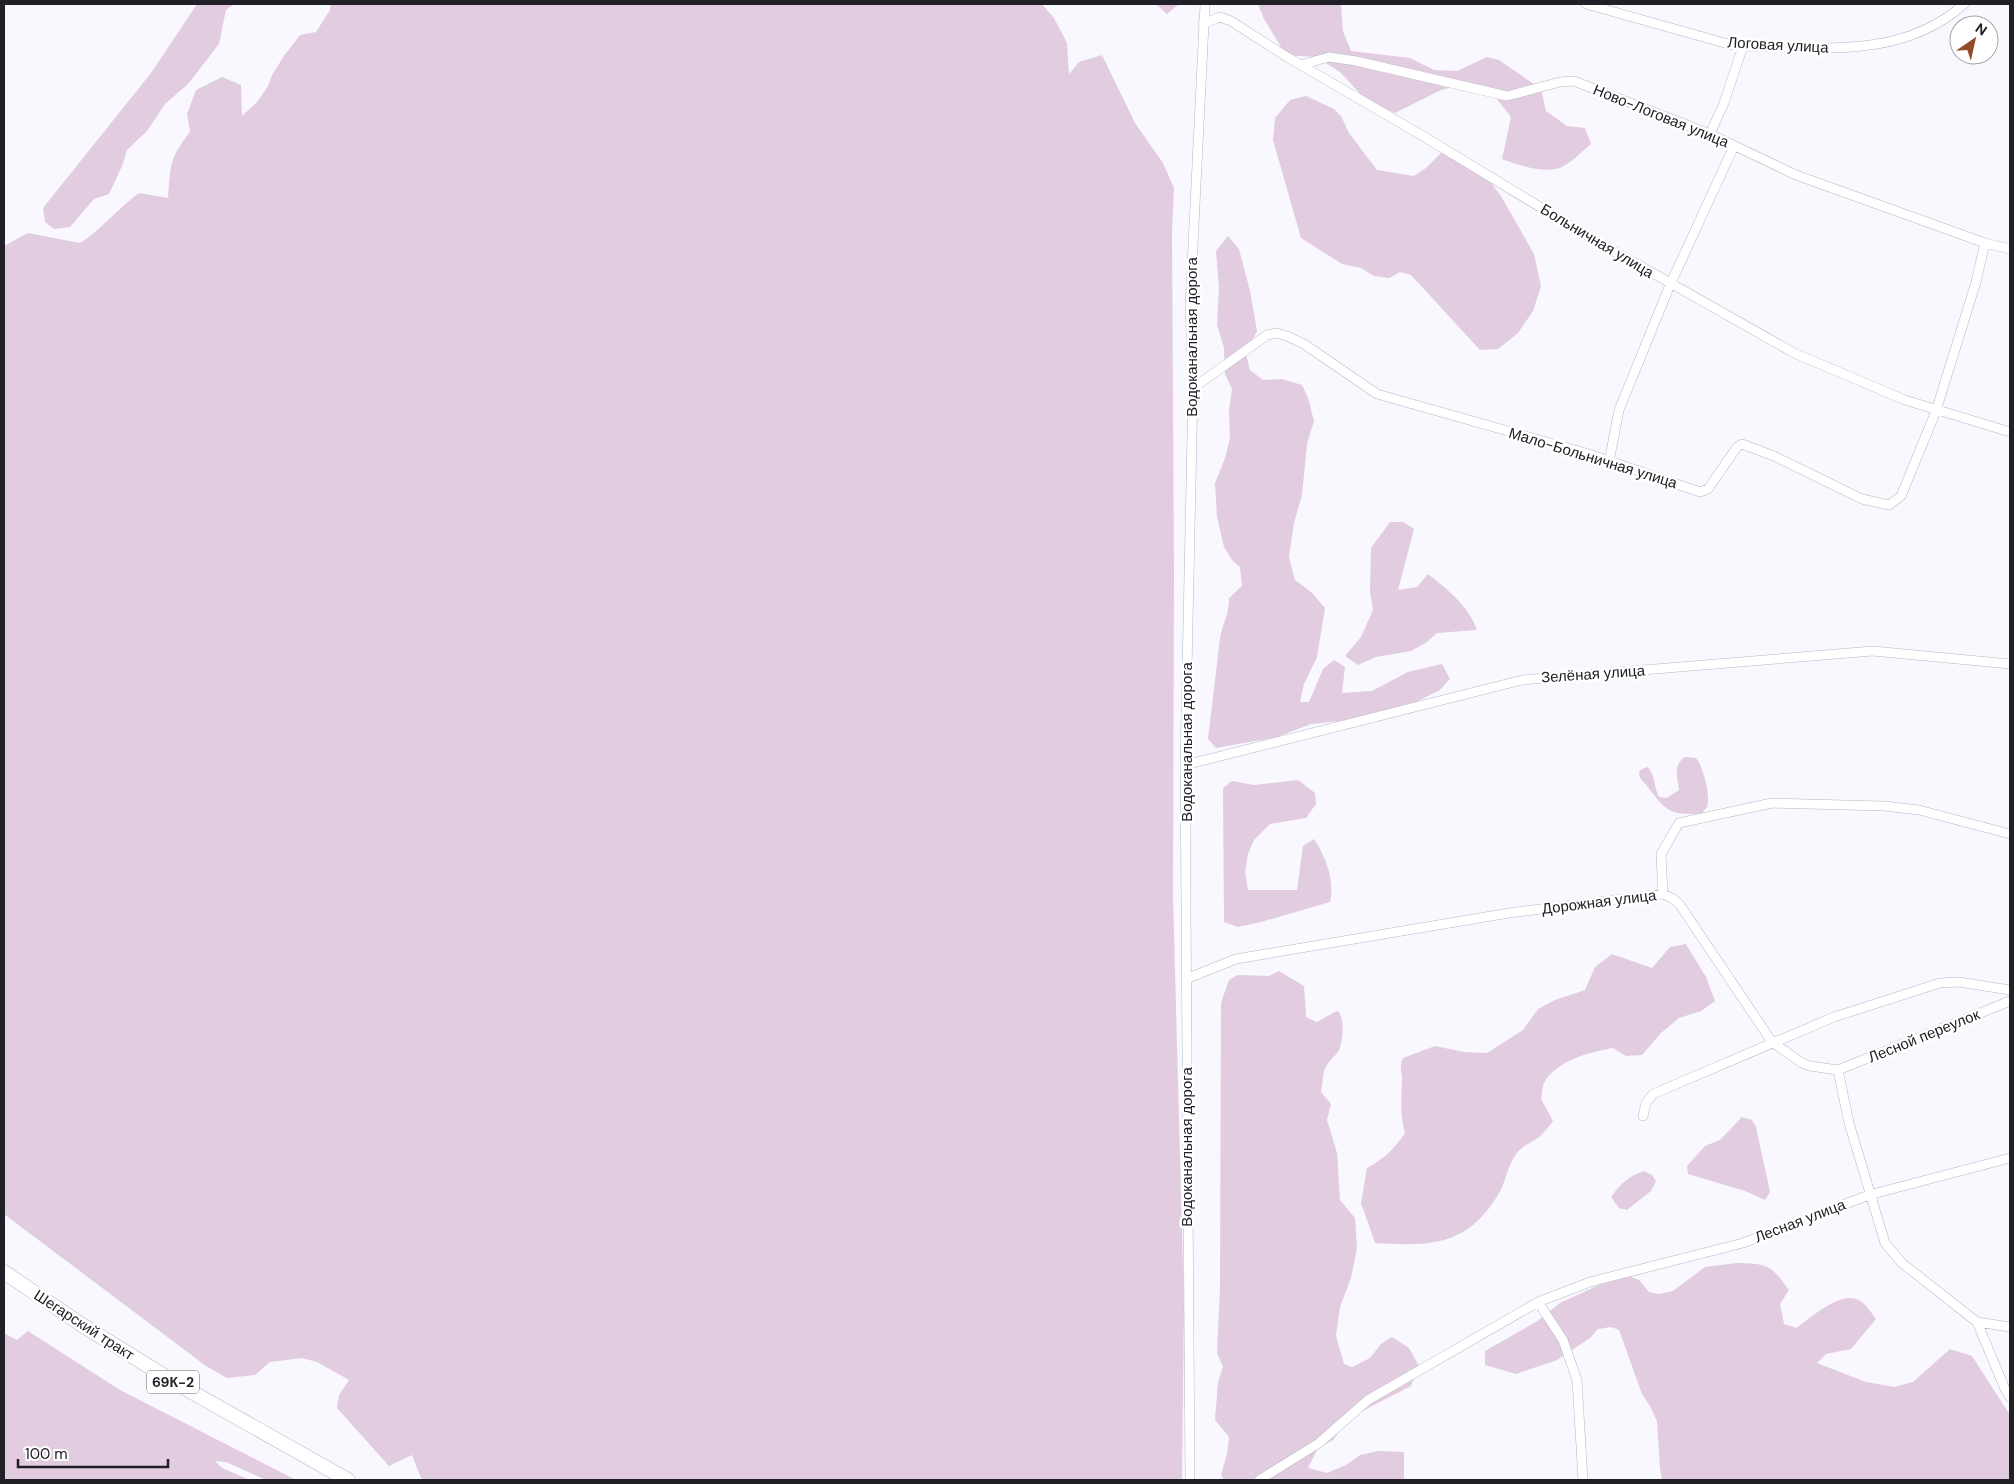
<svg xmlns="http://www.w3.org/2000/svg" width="2014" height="1484" font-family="'DM Sans',sans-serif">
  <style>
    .green { fill: #e2ccdf }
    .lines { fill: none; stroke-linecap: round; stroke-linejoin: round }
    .minor-casing { stroke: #b6b8c6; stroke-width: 10 }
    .primary-casing { stroke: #b6b8c6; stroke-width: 15 }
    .minor { stroke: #fff; stroke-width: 9 }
    .primary { stroke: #fff; stroke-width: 14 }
    .labels { text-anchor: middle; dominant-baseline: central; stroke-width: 5; stroke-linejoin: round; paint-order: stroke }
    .shield { fill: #fff; stroke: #636367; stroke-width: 1 }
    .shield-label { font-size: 14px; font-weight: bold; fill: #202026 }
    .street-label { font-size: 15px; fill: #202026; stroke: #fff }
  </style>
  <rect width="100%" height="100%" fill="#f8f8fe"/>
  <path class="green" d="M197,4H234L226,10L219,44L188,84L165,104L147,131L127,150L122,166L109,194L94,199L70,227L54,229L45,222L43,208L151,73Z
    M331,4H1042L1054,18L1067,43L1069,74L1079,62L1102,55L1135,123L1163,163L1174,188L1172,231L1174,575L1173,897L1184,1306L1182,1480H425L421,1478L412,1455L389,1466L337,1408L339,1395L349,1380L317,1362L302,1358L270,1362L255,1375L227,1378L206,1366L4,1214V246L28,233L80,243C102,229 118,208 139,193L168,198C171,165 168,160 190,132L187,114L196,90L222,77L241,85L242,116L258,101L268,86L272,75L284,56L300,35L316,32L330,10Z
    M1156,4H1179L1167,14Z
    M1258,4H1341L1343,31L1351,51L1410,58L1434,70L1457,71L1487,57L1499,60L1541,89L1546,111L1567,126L1585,128L1591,144C1581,152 1569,166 1556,169C1540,172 1517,165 1502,159L1511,117L1496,98L1466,84L1441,90L1395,113L1366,100L1340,72L1316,57L1286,55L1264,19Z
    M1306,96L1334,109L1341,116L1349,133L1377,170L1414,176L1426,168L1443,151L1466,156L1480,169L1501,196L1534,254L1541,286L1533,311L1518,333L1498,349L1480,350L1411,275L1400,272L1389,278L1374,276L1361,268L1342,264L1301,238L1273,140L1275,118L1290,100Z
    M1228,236L1239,249L1250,291L1257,331L1246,354L1250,370L1263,380L1282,379L1302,385L1308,398L1314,421L1307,444L1302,495L1294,523L1289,557L1295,580L1312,593L1325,608L1317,657L1304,684L1300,702H1309L1323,669L1334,660L1345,667L1342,693L1372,691L1408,672L1442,664L1450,679L1440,690L1418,701L1349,720L1311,724L1277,737L1216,748L1208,739L1220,638C1223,622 1229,616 1229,598L1242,586L1240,567L1232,560L1224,547L1217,517L1215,483L1225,458L1230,438L1229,411L1232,389L1225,374L1224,348L1217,325L1219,288L1216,251Z
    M1390,522H1403L1414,529L1398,590L1417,587L1428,574C1447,589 1469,606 1477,630L1437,633L1427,642L1411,651L1376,657L1358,665L1345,656L1361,637L1373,610L1370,591L1371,548Z
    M1685,757L1696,758C1703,766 1711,797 1707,807C1706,808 1703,812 1702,813C1662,818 1663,803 1640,778L1639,772L1642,769L1648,767C1655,775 1654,787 1659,797L1667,798L1679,790C1678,778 1672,766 1685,757Z
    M1298,780L1315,793L1316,804L1306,818L1270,824L1254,840L1248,854L1245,872L1248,890H1297L1303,846L1314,839C1326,857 1335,881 1330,902L1261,922L1238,927L1224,922L1223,788L1232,781L1254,785Z
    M1686,944L1706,977L1715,1001L1701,1011L1679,1018L1661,1033L1642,1055L1626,1056L1613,1048C1590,1052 1557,1060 1544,1083C1542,1087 1542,1094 1541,1099L1553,1121C1549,1126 1544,1133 1538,1138C1531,1143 1523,1145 1517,1153C1507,1166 1506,1182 1498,1195C1466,1247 1430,1246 1375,1243L1361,1203L1367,1168C1384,1159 1394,1149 1405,1133C1400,1115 1401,1100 1402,1081C1403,1070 1398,1072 1403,1058L1435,1046L1464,1052L1487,1053L1523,1030L1538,1009L1555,1000L1585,990L1595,967L1612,954L1652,968L1670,947Z
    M1279,971L1304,986L1306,1017L1317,1022L1335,1012L1338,1011C1345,1019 1343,1040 1339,1050C1336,1056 1330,1059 1327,1065C1322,1071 1323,1084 1321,1092L1331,1104L1327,1120L1337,1153L1340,1200L1355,1218L1357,1248L1351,1278L1340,1307L1336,1336L1344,1364L1352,1367L1370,1358L1381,1344L1392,1337L1409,1348L1419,1366L1411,1386L1349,1418L1333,1440L1318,1448L1308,1468L1327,1473L1346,1465L1360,1455L1379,1451L1404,1452V1478L1406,1480H1224L1221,1475L1227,1454L1229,1437L1215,1420L1218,1382L1223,1367L1217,1353L1220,1288L1221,1003L1229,980L1238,975L1269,976Z
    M1742,1117L1752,1120L1756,1127L1770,1192L1765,1200L1745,1191L1688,1174L1687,1166L1705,1146L1720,1140Z
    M1644,1171L1652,1175L1656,1181L1651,1191L1627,1210L1619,1208L1611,1197C1620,1184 1629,1176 1644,1171Z
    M1737,1263C1768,1264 1770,1264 1789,1290L1780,1304L1784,1324L1796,1328C1812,1317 1845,1286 1863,1303C1868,1307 1872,1314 1876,1319L1851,1349L1826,1354L1817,1363L1866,1382L1894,1387L1913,1382L1950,1349L1972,1356L2010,1415V1480H1662L1660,1468L1657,1421L1650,1406L1642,1394L1619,1330L1611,1327L1598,1329L1590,1338L1557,1360L1516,1374L1485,1365V1351L1536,1322L1560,1303L1623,1274L1639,1280L1649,1292L1659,1294L1673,1291L1705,1267Z
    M28,1331L120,1390L296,1480H266L226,1462L215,1461L222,1468L250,1480H4V1333L17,1340Z"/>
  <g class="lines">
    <defs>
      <path id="minor" d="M1586,4L1728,44L1743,46C1819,47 1902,60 1964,4
        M1203,24L1220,17L1231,21L1287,57L1423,136L1591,238L1794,353L1905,400L2010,432
        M1301,65L1329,57L1356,61L1507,96L1560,82L1574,81L1710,134L1796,175L1985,243L2010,249
        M1710,134L1724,103L1743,46
        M1193,388L1267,335L1276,333L1287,336L1304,344L1377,394L1589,454L1700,492L1708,489L1737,447L1742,444L1774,456L1862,499L1889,505L1901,496L1936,411L1976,282L1985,243
        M1609,462L1619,410L1670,285L1734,146
        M1185,765L1522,680L1873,651L2010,664
        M1663,894L1661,854L1679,823L1772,803L1884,806L1919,810L2010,834
        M1186,979L1236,959L1509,913L1663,894L1672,898L1680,905L1772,1042L1802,1063L1810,1066L1838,1070L1849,1123L1885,1243L1902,1263L1977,1322L2005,1389L2010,1397
        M1838,1070L2010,1001
        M1643,1116L1646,1103L1653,1094L1834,1017L1940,983L1959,982L2010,990
        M1538,1302L1563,1340L1577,1380L1583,1480
        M1977,1322L2010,1327
        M1190,1480L1185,765L1193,388L1190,306L1205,4
        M1259,1480L1319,1443L1368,1400L1538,1302L1590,1282L1743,1243L1869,1195L2010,1158"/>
      <path id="primary" d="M4,1272L82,1325L174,1382L348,1480"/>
    </defs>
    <use href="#minor" class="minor-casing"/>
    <use href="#primary" class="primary-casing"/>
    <use href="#minor" class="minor"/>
    <use href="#primary" class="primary"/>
  </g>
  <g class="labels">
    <rect class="shield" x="147" y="1370.5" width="52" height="23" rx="4"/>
    <g class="shield-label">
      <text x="173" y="1382">69К-2</text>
    </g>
    <g class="street-label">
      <text transform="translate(1778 45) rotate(3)">Логовая улица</text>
      <text transform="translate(1661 116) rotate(22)">Ново-Логовая улица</text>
      <text transform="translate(1597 241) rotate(31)">Больничная улица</text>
      <text transform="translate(1192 337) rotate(-90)">Водоканальная дорога</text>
      <text transform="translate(1593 458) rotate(17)">Мало-Больничная улица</text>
      <text transform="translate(1593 674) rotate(-4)">Зелёная улица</text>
      <text transform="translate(1187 742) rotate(-90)">Водоканальная дорога</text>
      <text transform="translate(1599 902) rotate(-7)">Дорожная улица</text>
      <text transform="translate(1924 1036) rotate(-22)">Лесной переулок</text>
      <text transform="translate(1187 1147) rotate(-90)">Водоканальная дорога</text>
      <text transform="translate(1800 1221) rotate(-21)">Лесная улица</text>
      <text transform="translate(84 1325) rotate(33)">Шегарский тракт</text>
    </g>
  </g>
  <rect width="2014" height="1484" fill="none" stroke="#202026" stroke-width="10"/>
  <g transform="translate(1974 40) rotate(34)"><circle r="24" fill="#ffffff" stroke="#a6a6a8"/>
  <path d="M0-4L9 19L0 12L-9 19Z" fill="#924a28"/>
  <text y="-8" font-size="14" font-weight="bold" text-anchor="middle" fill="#202026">N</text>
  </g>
  <path d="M18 1459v8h150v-8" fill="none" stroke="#202026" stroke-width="2.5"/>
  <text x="25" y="1459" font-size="15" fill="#202026" stroke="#ffffff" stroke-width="4" paint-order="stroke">100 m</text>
</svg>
